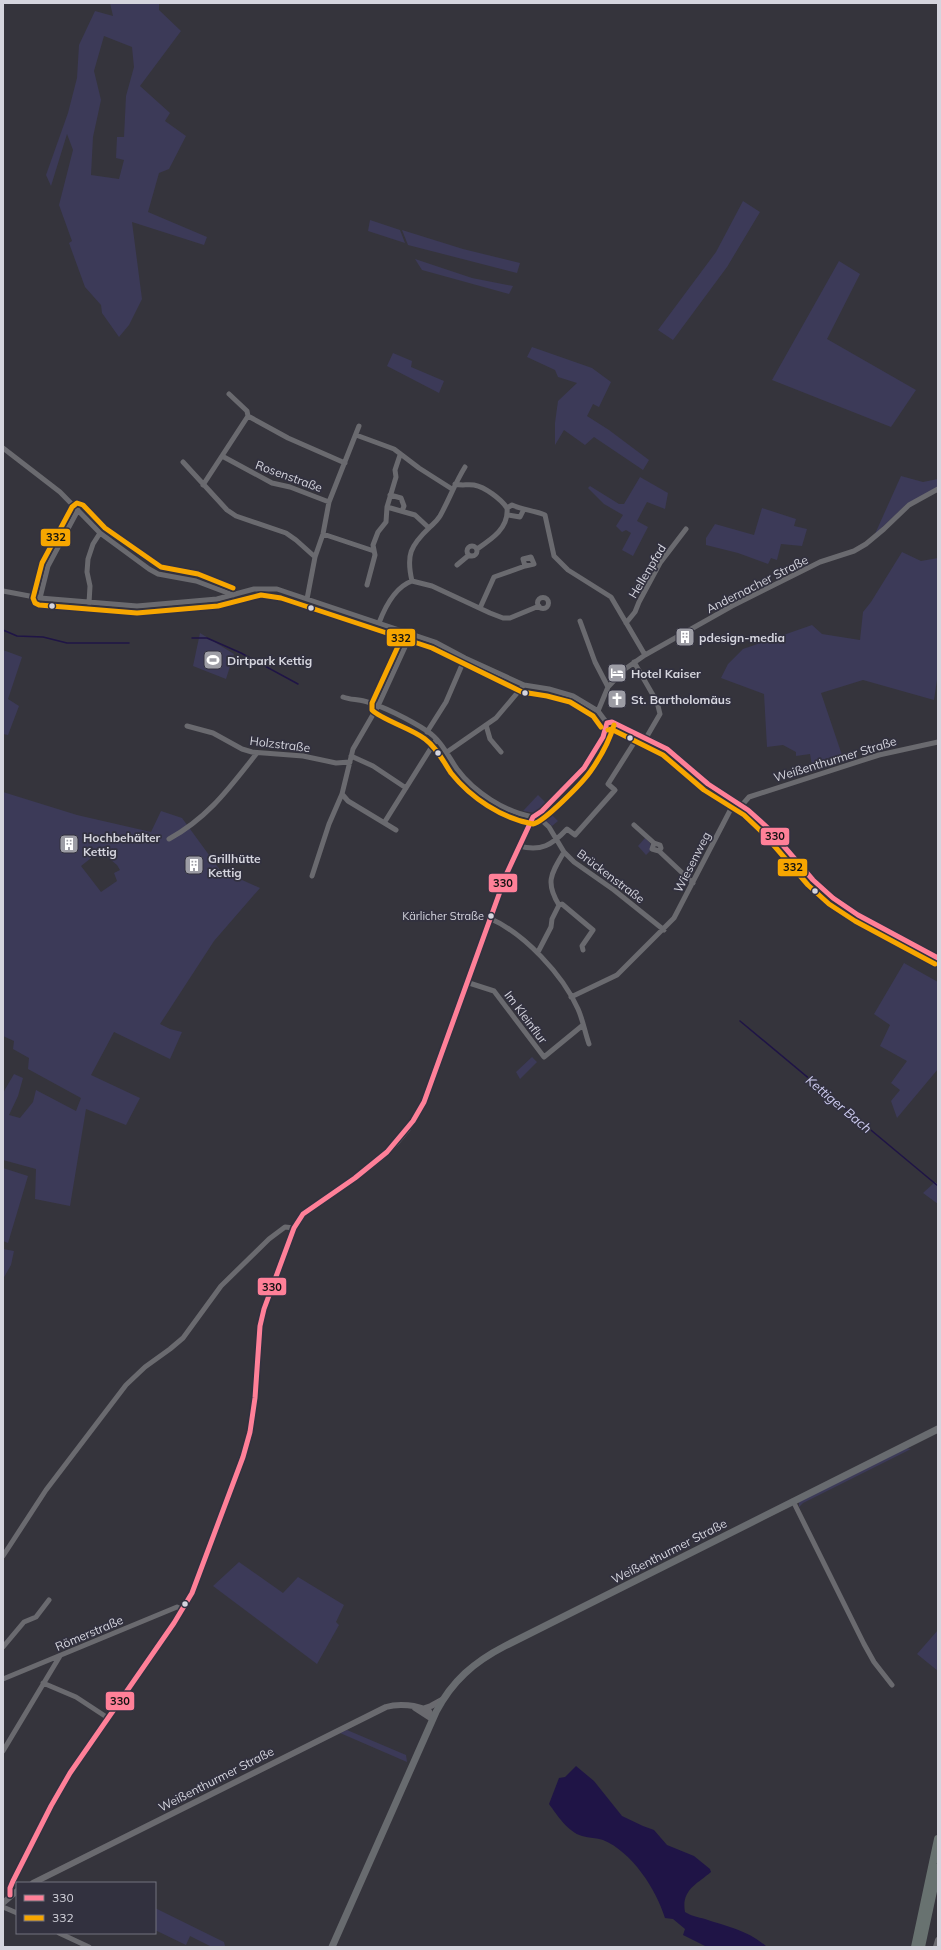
<svg xmlns="http://www.w3.org/2000/svg" width="941" height="1950" font-family="Mulish,sans-serif">
  <style>
    .green { fill: #3c3a58; fill-rule: evenodd }
    .water { fill: #1f1446 }
    .lines { fill: none; stroke-linecap: round; stroke-linejoin: round }
    .stream { stroke: #1f1446; stroke-width: 1.5 }
    .minor { stroke: #6a6a6f; stroke-width: 5 }
    .tertiary { stroke: #6a6a6f; stroke-width: 6 }
    .secondary { stroke: #686b6f; stroke-width: 7 }
    .trunk { stroke: #687270; stroke-width: 8 }
    .bus-1-casing { stroke: #32313f; stroke-width: 8 }
    .bus-2-casing { stroke: #32313f; stroke-width: 8 }
    .bus-1 { stroke: #ff8098; stroke-width: 5 }
    .bus-2 { stroke: #f7a600; stroke-width: 5 }
    .bus-dot { fill: #d5d5de; stroke: #32313f; stroke-width: 1.5 }
    .labels { text-anchor: middle; dominant-baseline: central; stroke-width: 3.5; stroke-linejoin: round; paint-order: stroke }
    .bus-label { font-size: 11px; fill: #d5d5de; stroke: #32313f; text-anchor: end }
    .street-label { font-size: 12px; fill: #d5d5de; stroke: #32313f }
    .poi-label { font-size: 12px; font-weight: bold; fill: #d5d5de; stroke: #32313f; text-anchor: start }
    .water-label { font-size: 13px; font-style: italic; fill: #ceccf0; stroke: #32313f }
    .line-badge { stroke: #32313f; stroke-width: 1.5 }
    .pale-badge-label { font-size: 11px; text-anchor: middle; font-weight: bold; fill: #111 }
  </style>
  <rect width="100%" height="100%" fill="#35343c"/>
  <path class="green" d="M110,3H159V10L181,31L140,86L170,113L165,121L186,136L169,169L159,173L148,212L207,237L204,245L132,222L142,299L129,325L119,337L102,313L101,305L85,287L69,243L72,241L59,205L73,150L67,134L51,186L46,175L68,113L77,78L79,45L95,11L113,16ZM104,36L132,47L134,67L126,96L124,137H117L116,158L124,160L119,179L91,175L93,137L101,100L94,71Z
    M743,201L760,212L727,267L673,340L658,330L716,252Z
    M370,220L400,230L405,243L368,231Z
    M402,230L463,249L520,263L517,273L408,245Z
    M415,259L472,278L513,286L509,294L422,270Z
    M839,261L860,274L827,339L916,390L891,427L772,380Z
    M532,347L592,368L611,382L599,407L593,404L587,416L609,430L649,460L643,470L594,437L585,445L564,430L555,445V423L558,401L577,383L558,377L555,370L527,357Z
    M393,353L412,361L411,367L444,381L439,393L387,366Z
    M901,476L923,482L938,479V487L907,504L875,534Z
    M640,477L668,493L665,509L647,502L637,521L648,527L633,556L622,550L631,533L626,530L622,532L616,526L623,515L604,504L588,488L590,486L619,504H624Z
    M762,508L796,519L794,526L807,529L802,546L781,544L777,560L771,558L768,564L738,553L706,545V538L715,524L754,535Z
    M902,552L921,561L938,558V673L934,700L863,680L821,693L844,761L813,771L810,754L796,756V752L783,745L767,747L764,694L721,678L728,664L743,649L812,625L822,634L860,640L863,612L871,602Z
    M200,633L234,654L226,679L193,666Z
    M3,650L22,657L8,699L19,706L8,735L3,734Z
    M3,792L77,815L151,832L161,811L182,818L220,870L260,888L214,941L160,1024L170,1029L182,1032L170,1059L114,1032L91,1075L140,1098L126,1125L86,1109L70,1206L35,1199L36,1169L3,1160V1093L14,1074L23,1078L18,1096L9,1115L20,1118L33,1102L36,1090L76,1111L81,1098L28,1069L29,1058L13,1049L14,1041L3,1036ZM100,851L117,865L120,870L114,873L117,881L101,892L81,866Z
    M538,795L546,803L545,804L535,813L523,811Z
    M547,810L558,821L552,826L543,818V815Z
    M645,838L650,843L651,850L646,855L638,846Z
    M904,963L938,982V1069L897,1118L891,1101L900,1090L891,1083L907,1061L880,1046L890,1025L874,1014Z
    M532,1057L537,1062L520,1079L516,1072Z
    M3,1168L28,1176L8,1243L3,1241Z
    M935,1182L938,1184V1204L923,1193Z
    M3,1249L14,1251L11,1265L3,1279Z
    M906,1448L911,1449L803,1503L799,1507V1501Z
    M239,1562L283,1593L298,1577L344,1605L336,1622L339,1625L317,1664L213,1586Z
    M938,1630V1671L917,1654Z
    M347,1730L406,1755L407,1762L340,1733Z
    M155,1908L224,1942L225,1946L229,1947H212L190,1936L186,1945L155,1930Z"/>
  <path class="water" d="M576,1766L594,1781L622,1816L643,1826L654,1830L667,1845L694,1856L710,1869L711,1872C697,1884 681,1890 685,1912C691,1916 698,1917 705,1919C728,1927 748,1930 767,1947H707L683,1935L685,1929L673,1919L665,1918C656,1889 632,1852 603,1840C597,1838 589,1838 582,1836C568,1832 557,1815 549,1804L559,1778L565,1777Z"/>
  <g class="lines">
    <path class="stream" d="M3,630L17,636L43,637L67,643H129
      M192,638H207L241,653L298,684
      M740,1021L938,1186"/>
    <path class="minor" d="M229,394L247,411L248,416L288,438L345,463
      M356,435L394,449L419,468L452,489
      M3,448L60,492L100,533L149,569L158,574L196,581L233,595
      M222,456L272,483L290,487L329,502
      M183,462L227,510L236,516L286,533L296,540L315,557
      M455,484C462,486 467,484 474,485C485,487 501,499 507,508L512,505C523,510 533,510 545,515L554,556L568,570L611,597L645,655
      M203,485L248,416
      M390,495L401,498L404,506L402,511
      M387,507L415,515L429,528
      M508,515L520,517L523,511
      M323,534L374,551
      M467 551a5 5 0 1 1 10 0a5 5 0 1 1-10 0Z
      M477,549C492,539 509,528 507,508
      M531,557L534,564L525,566L523,559Z
      M457,565L469,555
      M412,581L432,586L490,613L503,618H510L539,606
      M367,585L375,555L373,545L378,532L386,522L387,507L396,477L395,470L400,455
      M3,591L40,598L137,606L217,599L254,589H277L435,642L465,658L524,685L549,689L573,696L598,711L607,723
      M537.5 603a5.5 5.5 0 1 1 11 0a5.5 5.5 0 1 1-11 0Z
      M40,598L48,566L78,510
      M307,599L315,557L323,534L329,502L359,426
      M89,603L90,586L87,572L88,559L93,544L100,533
      M480,608L494,577L525,566
      M580,621L595,662L608,687
      M379,623C385,607 395,587 412,581C406,555 410,546 430,527C433,524 437,521 440,516C449,500 455,483 465,467
      M626,623L635,612L639,602L660,563L686,529
      M634,662L657,702L660,714L646,738
      M343,697C350,700 357,699 364,701C381,705 412,721 427,731C441,740 448,756 457,769C474,792 505,812 533,817
      M598,711L608,687L625,669L645,655L732,606L820,562L854,551L866,544L884,529L909,505L938,489
      M486,725L490,739L501,752
      M187,726L213,733L242,749L252,752L303,756L336,763L350,762
      M427,732L446,702L465,658
      M447,752L496,718L524,685
      M351,756L373,766L406,788
      M342,794L348,801L396,830
      M742,805L749,797L879,755L938,742
      M536,815L549,827L564,852L574,862L614,890L664,930
      M384,823L436,740
      M634,825L654,843L660,845L661,848L659,851L652,849L654,843
      M169,839C209,817 230,787 257,753
      M519,846C541,852 552,845 567,829L575,835L615,790L608,784L639,735
      M659,851L693,883
      M312,876L329,824L342,794L353,749L378,706L411,634
      M559,905C545,882 551,874 564,852
      M489,918C524,933 563,975 578,1009C583,1020 585,1033 589,1044
      M538,952L551,927L552,919L559,905L562,904L593,930L582,946L583,950
      M466,982L494,991L544,1057L583,1025
      M571,997L617,975L674,918L735,801
      M793,1501L864,1644L874,1662L892,1685
      M3,1556L46,1490L126,1385L145,1367L170,1349L183,1338L221,1286L269,1239L285,1227L294,1228
      M3,1647L24,1622L36,1617L49,1600
      M3,1679L177,1607L183,1610
      M43,1683L76,1697L108,1718
      M3,1751L60,1656
      M3,1907L17,1913
      M59,1933L89,1947"/>
    <path class="tertiary" d="M415,1708L432,1719
      M422,1709L431,1706L442,1700
      M33,1883L386,1707C399,1703 417,1705 429,1711L432,1719
      M10,1895V1888L13,1881L51,1806L70,1773L174,1623L192,1593L243,1457L250,1432L255,1398L260,1326L264,1309L294,1228L303,1214C350,1179 398,1157 424,1102L506,875L533,817L542,811L584,768L603,737L607,723L612,722C632,733 656,740 674,754C686,764 696,775 708,784C726,796 745,805 760,820C786,844 805,876 833,898C865,922 903,937 938,958
      M3,1903L17,1891
      M936,1947L938,1940"/>
    <path class="secondary" d="M332,1947L436,1712C452,1681 474,1662 505,1646L938,1429"/>
    <path class="trunk" d="M915,1947L938,1839
      M921,1947L938,1868"/>
    <defs>
      <path id="bus-1" d="M607,723L612,722L667,749L708,784L748,810L769,829L813,880L833,898L858,915L938,958
        M10,1895V1888L13,1881L51,1806L70,1773L174,1623L192,1593L243,1457L250,1432L255,1398L260,1326L264,1309L294,1228L303,1214L355,1178L387,1152L413,1121L424,1102L506,875L533,817L542,811L584,768L603,737L607,723"/>
      <path id="bus-2" d="M233,588L198,574L161,567L105,528L83,505L77,503L72,507L42,563L33,598L35,603L39,605L137,613L218,606L261,595L281,598L432,648L522,692L547,696L570,702L593,716L601,727
        M405,631L372,703V710C382,720 411,728 425,739C437,748 443,761 451,773C471,798 501,818 533,824C544,822 582,783 590,772C600,758 609,742 614,725
        M608,730L611,729L663,755L704,790L744,815L764,834L808,885L829,904L855,921L935,964"/>
    </defs>
    <use href="#bus-1" class="bus-1-casing"/>
    <use href="#bus-2" class="bus-2-casing"/>
    <use href="#bus-1" class="bus-1"/>
    <use href="#bus-2" class="bus-2"/>
  </g>
  <defs>
    <symbol id="building-square" viewBox="-11 -11 22 22"><rect x="-9" y="-9" width="18" height="18" rx="4" fill="#9d9da5" stroke="#32313f"/><path d="M-4-6H4V6H1V3H-1V6H-4ZM-2.5-4.3h1.7v1.8h-1.7ZM.8-4.3h1.7v1.8H.8ZM-2.5-1h1.7V.8h-1.7ZM.8-1h1.7V.8H.8Z" fill="#fff"/></symbol>
    <symbol id="stadium-square" viewBox="-11 -11 22 22"><rect x="-9" y="-9" width="18" height="18" rx="4" fill="#9d9da5" stroke="#32313f"/><path d="M0-5a6.5 5 0 1 0 0 10a6.5 5 0 1 0 0-10ZM-3.5-1.8h7v3.6h-7Z" fill="#fff"/></symbol>
    <symbol id="hotel-square" viewBox="-11 -11 22 22"><rect x="-9" y="-9" width="18" height="18" rx="4" fill="#9d9da5" stroke="#32313f"/><path d="M-6-4.5h1.5V1H6V5H4.5V3h-9V5H-6ZM-4 0a1.8 1.8 0 1 1 3.6 0ZM.5 0V-2.5h3Q6-2.5 6 0Z" fill="#fff"/></symbol>
    <symbol id="church-square" viewBox="-11 -11 22 22"><rect x="-9" y="-9" width="18" height="18" rx="4" fill="#9d9da5" stroke="#32313f"/><path d="M-1.2-6h2.4v3.5h3.3v2.4h-3.3V6h-2.4V-.1h-3.3v-2.4h3.3Z" fill="#fff"/></symbol>
  </defs>
  <g fill-rule="evenodd">
    <use href="#building-square" x="674" y="626" width="22" height="22"/>
    <use href="#stadium-square" x="202" y="649" width="22" height="22"/>
    <use href="#hotel-square" x="606" y="662" width="22" height="22"/>
    <use href="#church-square" x="606" y="688" width="22" height="22"/>
    <use href="#building-square" x="58" y="833" width="22" height="22"/>
    <use href="#building-square" x="183" y="854" width="22" height="22"/>
  </g>
  <g class="bus-dot">
    <circle cx="52" cy="606" r="3.5"/>
    <circle cx="311" cy="608" r="3.5"/>
    <circle cx="525" cy="693" r="3.5"/>
    <circle cx="630" cy="738" r="3.5"/>
    <circle cx="438" cy="753" r="3.5"/>
    <circle cx="815" cy="891" r="3.5"/>
    <circle cx="491" cy="916" r="3.5"/>
    <circle cx="185" cy="1604" r="3.5"/>
  </g>
  <g class="labels">
    <g class="bus-label">
      <text x="484" y="916">Kärlicher Straße</text>
    </g>
    <g class="street-label">
      <text transform="translate(289 476) rotate(20)">Rosenstraße</text>
      <text transform="translate(647 571) rotate(-59)">Hellenpfad</text>
      <text transform="translate(757 584) rotate(-27)">Andernacher Straße</text>
      <text transform="translate(280 744) rotate(7)">Holzstraße</text>
      <text transform="translate(835 759) rotate(-17)">Weißenthurmer Straße</text>
      <text transform="translate(692 862) rotate(-63)">Wiesenweg</text>
      <text transform="translate(611 876) rotate(37)">Brückenstraße</text>
      <text transform="translate(526 1017) rotate(53)">Im Kleinflur</text>
      <text transform="translate(669 1551) rotate(-27)">Weißenthurmer Straße</text>
      <text transform="translate(89 1633) rotate(-23)">Römerstraße</text>
      <text transform="translate(216 1779) rotate(-27)">Weißenthurmer Straße</text>
    </g>
    <g class="poi-label">
      <text x="699" y="637">pdesign-media</text>
      <text x="227" y="660">Dirtpark Kettig</text>
      <text x="631" y="673">Hotel Kaiser</text>
      <text x="631" y="699">St. Bartholomäus</text>
      <text x="83" y="837">Hochbehälter<tspan x="83" dy="14">Kettig</tspan></text>
      <text x="208" y="858">Grillhütte<tspan x="208" dy="14">Kettig</tspan></text>
    </g>
    <g class="water-label">
      <text transform="translate(839 1104) rotate(40)">Kettiger Bach</text>
    </g>
  </g>
  <g class="line-badge">
    <rect x="40" y="528" width="31" height="19" rx="4" fill="#f7a600"/>
    <rect x="386" y="628" width="30" height="19" rx="4" fill="#f7a600"/>
    <rect x="760" y="827" width="30" height="19" rx="4" fill="#ff8098"/>
    <rect x="777" y="858" width="31" height="19" rx="4" fill="#f7a600"/>
    <rect x="488" y="873" width="30" height="20" rx="4" fill="#ff8098"/>
    <rect x="257" y="1277" width="30" height="19" rx="4" fill="#ff8098"/>
    <rect x="105" y="1691" width="30" height="20" rx="4" fill="#ff8098"/>
  </g>
  <g class="pale-badge-label">
    <text x="56" y="541">332</text>
    <text x="401" y="642">332</text>
    <text x="775" y="840">330</text>
    <text x="793" y="871">332</text>
    <text x="503" y="887">330</text>
    <text x="272" y="1291">330</text>
    <text x="120" y="1705">330</text>
  </g>
  <rect width="941" height="1950" fill="none" stroke="#d5d5de" stroke-width="8"/>
  <rect x="16" y="1882" width="140" height="52" fill="#32313f" stroke="#73737f"/>
  <rect x="24" y="1895" width="20" height="6" fill="#ff8098" stroke="#73737f"/>
  <text x="52" y="1902" font-size="12" fill="#d5d5de">330</text>
  <rect x="24" y="1915" width="20" height="6" fill="#f7a600" stroke="#73737f"/>
  <text x="52" y="1922" font-size="12" fill="#d5d5de">332</text>
</svg>
